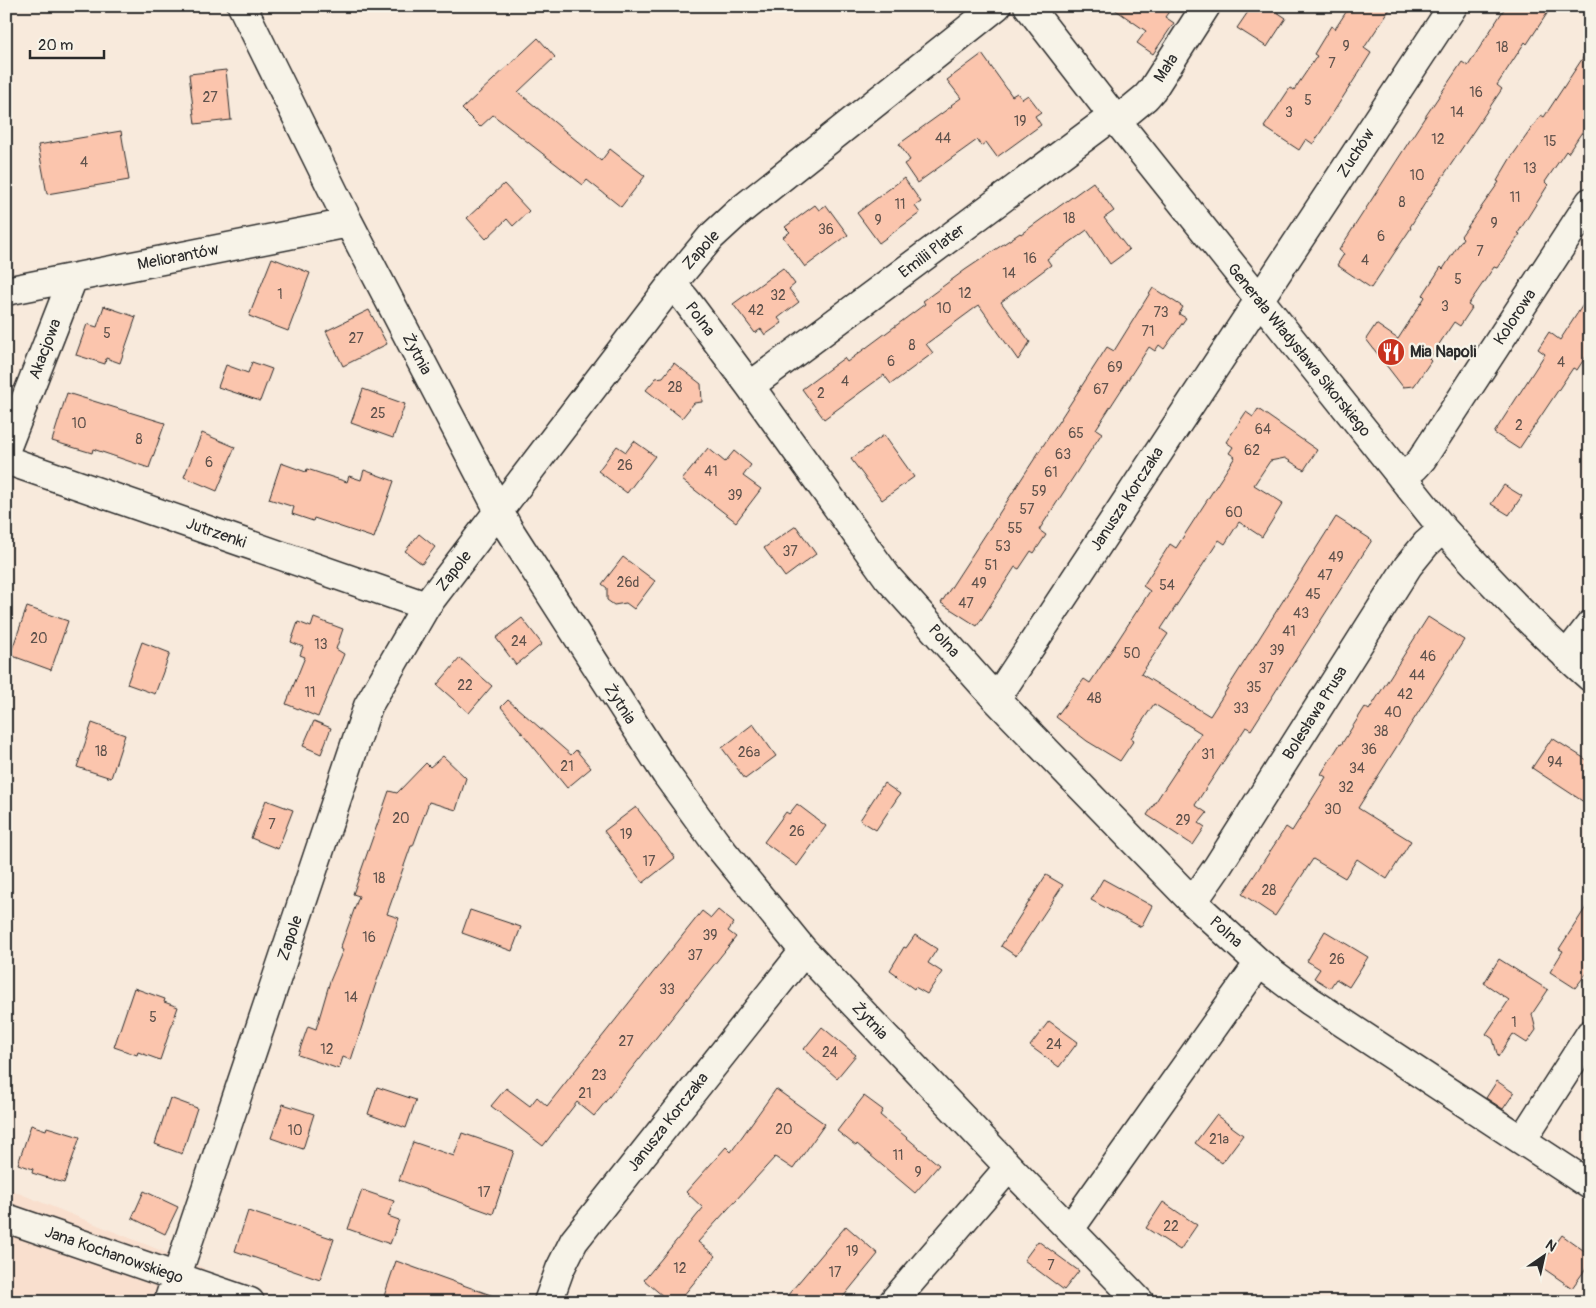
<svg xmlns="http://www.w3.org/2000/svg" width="1596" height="1308" font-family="Pangolin,sans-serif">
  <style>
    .built { fill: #f9dfce }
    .building { fill: #fbc5ad; stroke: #2b2b2b }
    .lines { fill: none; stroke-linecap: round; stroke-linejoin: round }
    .minor-casing { stroke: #2b2b2b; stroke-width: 31 }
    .minor { stroke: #f7f3e8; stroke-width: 28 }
    .labels { text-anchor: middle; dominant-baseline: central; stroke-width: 4.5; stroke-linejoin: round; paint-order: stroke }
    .number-label { font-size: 14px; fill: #5f524c }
    .street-label { font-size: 16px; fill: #2b2b2b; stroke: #f7f3e8 }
    .poi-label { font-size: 16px; font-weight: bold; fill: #2b2b2b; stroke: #f7f3e8; text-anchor: start }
  </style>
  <rect width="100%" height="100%" fill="#f8eadc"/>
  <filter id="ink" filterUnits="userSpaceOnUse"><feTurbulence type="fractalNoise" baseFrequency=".02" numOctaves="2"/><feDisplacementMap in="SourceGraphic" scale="10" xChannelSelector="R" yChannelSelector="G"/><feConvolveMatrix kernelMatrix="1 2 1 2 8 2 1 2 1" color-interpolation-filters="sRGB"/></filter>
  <g filter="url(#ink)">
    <path class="built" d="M6,1188L204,1268L193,1302H6Z"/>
    <path class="building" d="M1110,6H1173L1165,17L1174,23L1153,54L1137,43L1146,31Z
      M1252,6H1268L1286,18L1267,47L1237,28Z
      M1350,6H1392L1364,48L1371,53L1361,69L1313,144L1306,139L1299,150L1264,127L1290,88L1294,90L1317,56L1314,54L1331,26L1335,29Z
      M1506,6H1552L1527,44L1525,42L1497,85L1502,89L1427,200L1410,227L1411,228L1371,288L1337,265L1344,254L1339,250L1425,117L1462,62L1468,66Z
      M538,38L555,57L518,92L601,161L610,149L645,176L621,207L587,180L583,185L493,115L480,127L462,109Z
      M1590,47V120L1568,153L1566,151L1545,182L1548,185L1518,233L1520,234L1497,268L1494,267L1468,305L1472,308L1460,326L1454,322L1429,359L1431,361L1414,386L1403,387L1366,339L1376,324L1398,339L1425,297L1423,295L1441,267L1443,269L1463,238L1461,236L1499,182L1497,181L1510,159L1541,115L1544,117Z
      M982,54L1012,96L1017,93L1022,99L1028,95L1041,112L1035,116L1041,125L997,157L986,142L981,146L977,140L917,183L904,164L910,160L899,144L952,106L951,105L961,98L947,80Z
      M226,70L231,120L195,124L189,74Z
      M121,131L129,180L47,194L38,145Z
      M904,178L921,202L915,206L920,213L879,243L857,213Z
      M1093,182L1114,211L1104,218L1129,250L1110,264L1087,230L1047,259L1051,265L1001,302L1030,342L1018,360L979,305L926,344L933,353L891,384L884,375L824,419L802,389L844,358L847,362L925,304L923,301L965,270L1020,233L1021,234Z
      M504,184L529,211L513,226L507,219L486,239L467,218Z
      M815,205L819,210L826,205L848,235L805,267L783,237L790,232L785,227Z
      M272,258L310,273L288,331L249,316Z
      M783,268L795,284L789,289L799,302L778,318L782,323L765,335L761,329L755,333L733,304Z
      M1153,288L1183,307L1179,314L1186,318L1164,349L1159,345L1155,351L1149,347L1096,429L1102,433L1039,530L1046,535L1034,553L1031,551L1019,569L1015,567L977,626L941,603L1107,347L1114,351Z
      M1590,294V350L1577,370L1573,368L1519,449L1494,433L1545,354L1538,349L1549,332L1560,340Z
      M104,306L136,317L120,363L106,358L105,364L76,355L87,324L97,327Z
      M369,310L387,344L343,366L326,331Z
      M252,362L272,369L260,401L218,387L226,365L248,373Z
      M674,363L701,384L702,402L694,403L682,418L646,390L656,378L663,377Z
      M363,389L405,404L393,438L351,423Z
      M67,393L165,423L149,468L93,449L92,453L52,441Z
      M1258,409L1317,450L1304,470L1285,458L1270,461L1254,485L1283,503L1262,537L1239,522L1225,544L1219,540L1161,629L1168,634L1141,674L1210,716L1336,517L1372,540L1251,730L1246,727L1195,805L1207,813L1199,823L1205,827L1193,845L1147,815L1201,733L1154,704L1131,738L1134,740L1120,761L1087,741L1056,717L1084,679L1090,683L1150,591L1143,586L1170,544L1176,548L1235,457L1229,453L1233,447L1226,442L1246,412L1253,417Z
      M202,433L235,447L217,491L184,477Z
      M884,435L914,477L882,500L851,459Z
      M634,441L655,456L627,493L598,471L617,446L626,452Z
      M708,448L725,462L734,451L751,465L743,476L761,489L736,522L682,480Z
      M281,463L306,472L307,469L347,482L349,476L361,480L364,470L394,481L374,538L314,518L313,521L292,514L294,507L269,499Z
      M1504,485L1522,496L1509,515L1491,504Z
      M796,526L816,554L785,577L764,548Z
      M419,534L435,547L422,564L405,551Z
      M623,557L655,581L634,609L626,603L614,605L607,600V588L602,584Z
      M27,607L68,621L51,670L10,655Z
      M1428,617L1464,640L1358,808L1411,841L1387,879L1357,859L1345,878L1313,859L1275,916L1242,894L1286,827L1292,831L1326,777L1321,774L1340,744L1341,745L1365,707L1369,710Z
      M314,618L343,629L336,649L344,654L318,717L286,704L305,657L300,655L303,647L291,642L298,622L311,627Z
      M522,618L542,644L516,665L496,638Z
      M142,642L170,653L155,694L127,684Z
      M460,658L492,686L469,713L437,685Z
      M508,700L571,755L576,750L591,768L567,788L501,707Z
      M314,721L331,728L321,754L303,746Z
      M92,723L125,735L111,778L77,767Z
      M753,724L776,756L745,779L722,748Z
      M1552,738L1590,762V806L1532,768Z
      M443,756L466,778L456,810L429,802L413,846H411L387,914L399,918L375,986L351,1060L343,1057L339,1069L298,1055L308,1026L316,1029L330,981L343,950L340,949L359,896L353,894L389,791L397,793L426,763L430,767Z
      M884,783L900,794L876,830L860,820Z
      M266,800L293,810L278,849L251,838Z
      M797,804L826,826L797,866L764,842L786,812L789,814Z
      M636,807L675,858L643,883L604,831Z
      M1046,875L1063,885L1016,956L1001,946Z
      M1103,879L1152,906L1141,927L1091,900Z
      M1590,901V969L1575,988L1550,972L1563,951L1559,949Z
      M470,910L521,927L512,951L462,933Z
      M718,910L734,923L728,931L736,937L594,1116L577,1102L543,1146L491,1106L506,1088L530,1106L537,1097L547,1106L702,911L711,918Z
      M1325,931L1368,957L1349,987L1336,979L1330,988L1314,978L1320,969L1307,961Z
      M915,935L937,949L928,963L942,972L927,994L915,987L914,989L896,976L897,975L890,970L904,947L906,948Z
      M1499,959L1548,990L1532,1014L1536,1030L1527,1043L1513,1034L1498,1057L1493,1039L1486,1034L1509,1000L1484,983Z
      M134,988L165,999L164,1002L178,1007L160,1060L138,1052L137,1055L114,1047Z
      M1049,1021L1078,1042L1059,1067L1030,1046Z
      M822,1027L856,1055L837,1078L804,1049Z
      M1497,1081L1514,1093L1503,1109L1486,1098Z
      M377,1087L416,1100L406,1128L368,1114Z
      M776,1089L825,1124L793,1169L775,1157L698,1242L716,1256L678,1302H670L644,1280L703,1208L686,1192L726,1147L731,1152Z
      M864,1096L883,1110L880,1115L939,1165L915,1193L857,1144L856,1146L837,1131Z
      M170,1098L197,1108L182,1154L155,1144Z
      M283,1104L314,1114L303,1149L271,1138Z
      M1216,1115L1243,1135L1222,1163L1195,1143Z
      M31,1125L46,1130L47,1127L80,1137L64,1183L32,1173L33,1169L18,1164Z
      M462,1133L514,1151L493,1214L399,1180L413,1142L454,1156Z
      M362,1190L394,1201L388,1216L399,1220L390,1244L348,1229Z
      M144,1191L178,1207L165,1234L132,1218Z
      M1163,1202L1197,1225L1180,1250L1146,1228Z
      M248,1211L334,1239L320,1280L235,1251Z
      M846,1226L878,1254L839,1302H782Z
      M1562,1235L1590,1255V1263L1572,1288L1540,1266Z
      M1038,1241L1079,1271L1064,1290L1024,1260Z
      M396,1261L502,1299V1302H382Z"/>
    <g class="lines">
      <defs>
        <path id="minor" d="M242,6L349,223L508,528L666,774L716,843L804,951L1009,1167L1140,1302
          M1028,6L1117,121L1443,529C1490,581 1537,631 1590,677
          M1117,121L1146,97L1152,90L1206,6
          M672,284L686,300L750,386L888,578L996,699L1193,902L1259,963L1310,1001L1590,1185
          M6,291L349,223
          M750,386L1113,116
          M6,449L73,278
          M6,460L426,606
          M1402,478L1416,466L1422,459L1590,202
          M1566,656L1590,625
          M996,699L1453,6
          M1193,902L1218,866L1408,566L1426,544L1443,529
          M1522,1140L1590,1034
          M6,1218L250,1302
          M1070,1229L1259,963
          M168,1302L368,706L426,606L672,284L711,237L737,213L997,6
          M548,1302L560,1269L574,1241L804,951
          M893,1302L1009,1167"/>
      </defs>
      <use href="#minor" class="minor-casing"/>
      <use href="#minor" class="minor"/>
    </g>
  </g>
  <defs>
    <symbol id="restaurant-disc" viewBox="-11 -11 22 22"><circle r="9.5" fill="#c8321e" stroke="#f7f3e8"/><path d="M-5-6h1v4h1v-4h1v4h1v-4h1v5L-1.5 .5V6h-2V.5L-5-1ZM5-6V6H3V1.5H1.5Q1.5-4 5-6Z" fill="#fff"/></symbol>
  </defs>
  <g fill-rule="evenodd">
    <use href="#restaurant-disc" x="1375" y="336" width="32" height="32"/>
  </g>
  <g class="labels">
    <g class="number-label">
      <text x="1346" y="46">9</text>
      <text x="1502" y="47">18</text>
      <text x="1332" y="63">7</text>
      <text x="1476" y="92">16</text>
      <text x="210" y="97">27</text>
      <text x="1308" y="100">5</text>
      <text x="1289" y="112">3</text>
      <text x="1457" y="112">14</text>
      <text x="1020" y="121">19</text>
      <text x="943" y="138">44</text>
      <text x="1438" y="139">12</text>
      <text x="1550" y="141">15</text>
      <text x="84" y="162">4</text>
      <text x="1530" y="168">13</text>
      <text x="1417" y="175">10</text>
      <text x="1515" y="197">11</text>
      <text x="1402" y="202">8</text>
      <text x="900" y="204">11</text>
      <text x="1069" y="218">18</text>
      <text x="878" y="220">9</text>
      <text x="1494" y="223">9</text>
      <text x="826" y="229">36</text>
      <text x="1381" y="236">6</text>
      <text x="1480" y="251">7</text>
      <text x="1030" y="258">16</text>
      <text x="1365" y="260">4</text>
      <text x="1009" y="273">14</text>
      <text x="1458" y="279">5</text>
      <text x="965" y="293">12</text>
      <text x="280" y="294">1</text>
      <text x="778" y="295">32</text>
      <text x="1445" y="306">3</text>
      <text x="944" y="308">10</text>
      <text x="756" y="310">42</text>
      <text x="1161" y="312">73</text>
      <text x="1148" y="331">71</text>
      <text x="107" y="333">5</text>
      <text x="356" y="338">27</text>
      <text x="912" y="345">8</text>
      <text x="891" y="361">6</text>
      <text x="1561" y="362">4</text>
      <text x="1115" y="367">69</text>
      <text x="845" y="381">4</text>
      <text x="675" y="387">28</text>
      <text x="1101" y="389">67</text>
      <text x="821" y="393">2</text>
      <text x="378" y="413">25</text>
      <text x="79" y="423">10</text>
      <text x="1519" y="425">2</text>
      <text x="1263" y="429">64</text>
      <text x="1076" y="433">65</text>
      <text x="139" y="439">8</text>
      <text x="1252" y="450">62</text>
      <text x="1063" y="454">63</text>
      <text x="209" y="462">6</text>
      <text x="625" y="465">26</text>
      <text x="711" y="471">41</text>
      <text x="1051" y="472">61</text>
      <text x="1039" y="491">59</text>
      <text x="735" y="495">39</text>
      <text x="1027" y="509">57</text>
      <text x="1234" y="512">60</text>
      <text x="1015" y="528">55</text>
      <text x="1003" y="546">53</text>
      <text x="790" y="551">37</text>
      <text x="1336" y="557">49</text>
      <text x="991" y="565">51</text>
      <text x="1325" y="575">47</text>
      <text x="628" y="582">26d</text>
      <text x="979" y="583">49</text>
      <text x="1167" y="585">54</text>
      <text x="1313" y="594">45</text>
      <text x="966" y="603">47</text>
      <text x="1301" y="613">43</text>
      <text x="1289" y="631">41</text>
      <text x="39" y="638">20</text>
      <text x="519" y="641">24</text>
      <text x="321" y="644">13</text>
      <text x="1277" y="650">39</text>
      <text x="1132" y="653">50</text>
      <text x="1428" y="656">46</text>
      <text x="1266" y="668">37</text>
      <text x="1417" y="675">44</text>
      <text x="465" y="685">22</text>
      <text x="1254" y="687">35</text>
      <text x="310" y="692">11</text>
      <text x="1405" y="694">42</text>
      <text x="1094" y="698">48</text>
      <text x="1241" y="708">33</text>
      <text x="1393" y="712">40</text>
      <text x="1381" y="731">38</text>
      <text x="1369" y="749">36</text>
      <text x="101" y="751">18</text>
      <text x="749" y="752">26a</text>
      <text x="1208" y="754">31</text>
      <text x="1555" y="762">94</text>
      <text x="567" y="766">21</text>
      <text x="1357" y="768">34</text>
      <text x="1346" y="787">32</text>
      <text x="1333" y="809">30</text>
      <text x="401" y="818">20</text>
      <text x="1183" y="820">29</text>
      <text x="272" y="824">7</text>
      <text x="797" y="831">26</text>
      <text x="626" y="834">19</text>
      <text x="649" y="861">17</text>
      <text x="379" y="878">18</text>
      <text x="1269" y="890">28</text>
      <text x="710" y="935">39</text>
      <text x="369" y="937">16</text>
      <text x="695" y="955">37</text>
      <text x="1337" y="959">26</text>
      <text x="667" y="989">33</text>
      <text x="351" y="997">14</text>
      <text x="153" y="1017">5</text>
      <text x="1514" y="1022">1</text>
      <text x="626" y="1041">27</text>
      <text x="1054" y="1044">24</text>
      <text x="327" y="1049">12</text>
      <text x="830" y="1052">24</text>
      <text x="599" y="1075">23</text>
      <text x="585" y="1093">21</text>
      <text x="784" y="1129">20</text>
      <text x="295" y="1130">10</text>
      <text x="1219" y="1139">21a</text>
      <text x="898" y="1155">11</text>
      <text x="918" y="1172">9</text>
      <text x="484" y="1192">17</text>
      <text x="1171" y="1226">22</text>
      <text x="852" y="1251">19</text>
      <text x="1051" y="1265">7</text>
      <text x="680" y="1268">12</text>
      <text x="835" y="1272">17</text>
    </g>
    <g class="street-label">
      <text transform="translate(1166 68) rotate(-57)">Mała</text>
      <text transform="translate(1356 153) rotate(-57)">Zuchów</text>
      <text transform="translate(701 250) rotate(-48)">Zapole</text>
      <text transform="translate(932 251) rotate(-37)">Emilii Plater</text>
      <text transform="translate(178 257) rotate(-11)">Meliorantów</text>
      <text transform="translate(1515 317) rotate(-57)">Kolorowa</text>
      <text transform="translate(700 319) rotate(53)">Polna</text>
      <text transform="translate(45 349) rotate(-69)">Akacjowa</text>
      <text transform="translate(1299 350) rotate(51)">Generała Władysława Sikorskiego</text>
      <text transform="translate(417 354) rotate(62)">Żytnia</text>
      <text transform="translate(1127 499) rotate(-57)">Janusza Korczaka</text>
      <text transform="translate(216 533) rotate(19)">Jutrzenki</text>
      <text transform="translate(454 571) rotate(-52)">Zapole</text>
      <text transform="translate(944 641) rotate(48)">Polna</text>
      <text transform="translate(620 704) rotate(57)">Żytnia</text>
      <text transform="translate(1315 713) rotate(-58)">Bolesława Prusa</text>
      <text transform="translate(1226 932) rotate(42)">Polna</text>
      <text transform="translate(290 938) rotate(-71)">Zapole</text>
      <text transform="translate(870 1021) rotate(47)">Żytnia</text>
      <text transform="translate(668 1122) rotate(-52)">Janusza Korczaka</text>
      <text transform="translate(114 1255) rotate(19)">Jana Kochanowskiego</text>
    </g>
    <g class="poi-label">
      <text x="1410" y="352">Mia Napoli</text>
    </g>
  </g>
  <rect width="1596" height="1308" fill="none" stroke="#f7f3e8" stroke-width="25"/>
  <rect x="12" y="12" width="1571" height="1283" fill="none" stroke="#2b2b2b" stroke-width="2" filter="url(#ink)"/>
  <g transform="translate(1544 1256) rotate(34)" stroke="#f7f3e8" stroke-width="4" paint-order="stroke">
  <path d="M0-4L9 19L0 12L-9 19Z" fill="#2b2b2b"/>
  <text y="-8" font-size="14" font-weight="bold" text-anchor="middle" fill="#2b2b2b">N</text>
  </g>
  <path d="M30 50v8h74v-8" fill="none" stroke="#2b2b2b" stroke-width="2.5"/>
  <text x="38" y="50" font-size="15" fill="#2b2b2b" stroke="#f7f3e8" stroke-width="4" paint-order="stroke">20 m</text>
</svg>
